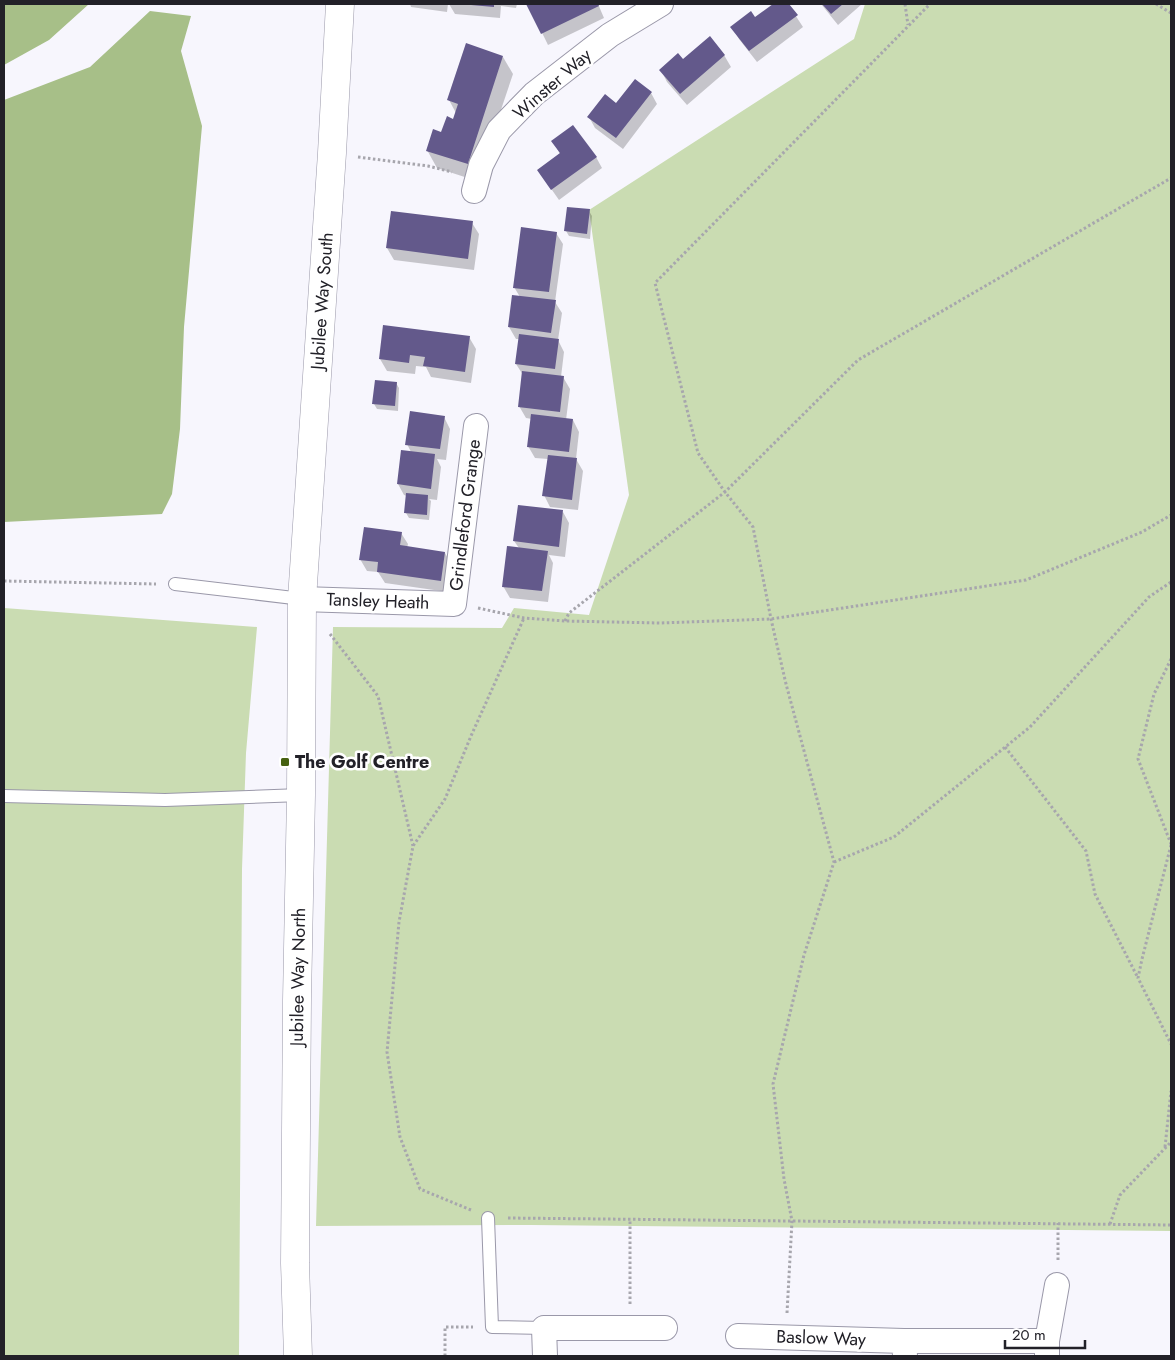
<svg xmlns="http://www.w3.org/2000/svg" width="1175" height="1360" font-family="Jost,sans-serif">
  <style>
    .green { fill: #cadcb2 }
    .water { fill: #a7bf88 }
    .shadow { fill: #0003 }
    .building { fill: #63598b }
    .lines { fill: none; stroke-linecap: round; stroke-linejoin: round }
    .service-casing { stroke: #9a98a9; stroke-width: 14 }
    .minor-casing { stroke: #9a98a9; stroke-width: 26 }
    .tertiary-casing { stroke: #9a98a9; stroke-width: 29 }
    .path { stroke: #a7a6ad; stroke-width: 3; stroke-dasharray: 2.5 2.5; stroke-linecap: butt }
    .service { stroke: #fff; stroke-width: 12 }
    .minor { stroke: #fff; stroke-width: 24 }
    .tertiary { stroke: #fff; stroke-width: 28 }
    .poi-dot { fill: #466111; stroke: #fff; stroke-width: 2 }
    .labels { text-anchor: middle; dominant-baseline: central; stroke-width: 5; stroke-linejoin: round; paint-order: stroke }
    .street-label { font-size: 18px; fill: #222128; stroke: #fff }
    .poi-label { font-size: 18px; font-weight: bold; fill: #222128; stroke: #fff; text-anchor: start }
  </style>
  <rect width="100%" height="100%" fill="#f7f6fd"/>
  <path class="green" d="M865,4H1171V1231L531,1225L316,1226L333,627L502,628L514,608L589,615L629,495L589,210L854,39Z
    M4,608L257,627L246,753L242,869L239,1356H4Z"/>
  <path class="water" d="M4,4H89L49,40L4,65Z
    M150,11L191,16L181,51L202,126L184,327L180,429L172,494L162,514L4,522V100L90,67Z"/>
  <path class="shadow" d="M410,4H448L447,12L411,7Z
    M449,4H517L516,8L501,6L500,18L455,14Z
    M528,4H598L604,18L548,45Z
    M775,4H788L803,27L757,62L739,39L732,27L755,18Z
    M821,4H862L838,25Z
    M724,55L731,67L687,105L667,82L661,70L683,61Z
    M503,57L513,74L477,181L437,168L427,150L454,120L456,113L449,100Z
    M651,93L657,104L623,149L595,128L589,117Z
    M553,141L596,157L602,168L559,200L538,170L560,154Z
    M589,211L592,216L590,239L569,236L566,231Z
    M472,223L479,234L474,270L394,260L387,248Z
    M556,233L563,244L555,302L562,313L558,340L564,352L561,377H563L570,389L566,420H573L579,432L576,459L583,471L578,510L550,507L544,495L548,459L535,458L528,446L532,419L526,418L519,406L523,375L516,364L519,339H516L509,327L520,297L514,287Z
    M385,326L469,337L476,349L471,383L431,377L426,367L416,366L415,374L387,371L380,359Z
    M396,383L399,388L398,411L377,409L374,404Z
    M444,417L450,429L446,460L437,459L441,467L437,500L429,499L431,501L429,520L409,518L406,513L407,496L404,495L398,484L411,452L407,444Z
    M563,512L569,523L565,557L549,555L553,563L548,602L510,598L503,586L519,548L514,541Z
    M401,533L408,544L407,548L445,553L451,564L448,592L385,583L378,572L367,571L360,559Z"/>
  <path class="building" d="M471,4H494V7L471,5Z
    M526,4H598L599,6L541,34Z
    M773,4H789L798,15L749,51L730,27L751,11L755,17Z
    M822,4H843L831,14Z
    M710,36L725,55L680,94L659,70L678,53L683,59Z
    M466,43L503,56L468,164L426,151L433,129L441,132L447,116L453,119L458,104L447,100Z
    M635,79L652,92L616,138L587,117L605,94L616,103Z
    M573,125L597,157L551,190L537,170L560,153L551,141Z
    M567,207L590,209L587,234L564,231Z
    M391,211L473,221L468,259L386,248Z
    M521,227L557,232L549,292L513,288Z
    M512,295L556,300L551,333L508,327Z
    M383,325L470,336L465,372L423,366L425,357L410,355L409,363L379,359Z
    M519,334L559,339L555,369L515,364Z
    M522,371L564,376L560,412L518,407Z
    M375,380L397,382L395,406L372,404Z
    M410,411L445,416L440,449L405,445Z
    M531,414L573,419L569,452L527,447Z
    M401,450L435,454L431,489L397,484Z
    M548,455L577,458L572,500L542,496Z
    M406,493L428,495L427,515L404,513Z
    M518,505L563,510L559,547L513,541Z
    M364,527L402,532L400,545L445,552L441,581L377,572L378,562L359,560Z
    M507,546L548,551L542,591L502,587Z"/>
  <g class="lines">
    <defs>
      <path id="service" d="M175,584L302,599
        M4,796L165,800L301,795
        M488,1218L492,1327L544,1328"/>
      <path id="minor" d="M474,191L481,165L499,130L534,94L610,35L661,4
        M302,599L454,604L476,426
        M738,1336L904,1341
        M545,1356L544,1328H665
        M905,1356L904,1341H1047
        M1047,1356V1341L1057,1285"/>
      <path id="tertiary" d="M298,1356L295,1263L297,1000L301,795L302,599L332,153L340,4"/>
    </defs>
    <use href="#service" class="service-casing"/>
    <use href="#minor" class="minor-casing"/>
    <use href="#tertiary" class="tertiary-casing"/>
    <path class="path" d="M905,4L908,25
      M1156,4L1171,13
      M358,157L428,166L452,172
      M4,581L156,584
      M478,608L524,618L565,621L660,623L771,619L1026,580L1142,532L1171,515
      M565,621L569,613L725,492L858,360L1171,178
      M330,634L378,696L413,846
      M1171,659L1154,694L1138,759L1171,844
      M1005,747L1086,851L1095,894L1138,978
      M1171,845L1142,959L1138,978L1171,1044
      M834,862L894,837L1030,727L1149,597L1171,582
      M1165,1147L1171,1091
      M471,1210L420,1189L400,1137L387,1052L399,922L413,846L445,799L471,736L524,618
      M508,1218L1171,1225
      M1110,1224L1120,1195L1171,1142
      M1058,1260V1223
      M630,1304V1219
      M787,1313L792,1221L784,1179L773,1084L804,955L834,862L786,684L771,619L753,527L725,492L698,453L655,283L930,4
      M445,1356V1327H473"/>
    <use href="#service" class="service"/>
    <use href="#minor" class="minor"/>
    <use href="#tertiary" class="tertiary"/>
  </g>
  <rect class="poi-dot" x="280" y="757" width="10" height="10" rx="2.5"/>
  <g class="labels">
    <g class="street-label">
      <text transform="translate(552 84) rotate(-41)">Winster Way</text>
      <text transform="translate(322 301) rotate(-86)">Jubilee Way South</text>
      <text transform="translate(465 515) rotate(-83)">Grindleford Grange</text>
      <text transform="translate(378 601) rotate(2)">Tansley Heath</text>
      <text transform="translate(298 977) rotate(-89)">Jubilee Way North</text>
      <text transform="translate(821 1338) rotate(2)">Baslow Way</text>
    </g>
    <g class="poi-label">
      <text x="295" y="762">The Golf Centre</text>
    </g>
  </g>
  <rect width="1175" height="1360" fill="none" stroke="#222128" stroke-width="10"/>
  <path d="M1005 1340v8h80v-8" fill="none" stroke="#222128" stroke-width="2.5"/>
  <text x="1012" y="1340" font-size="15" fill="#222128" stroke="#ffffff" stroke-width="4" paint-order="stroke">20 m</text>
</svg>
